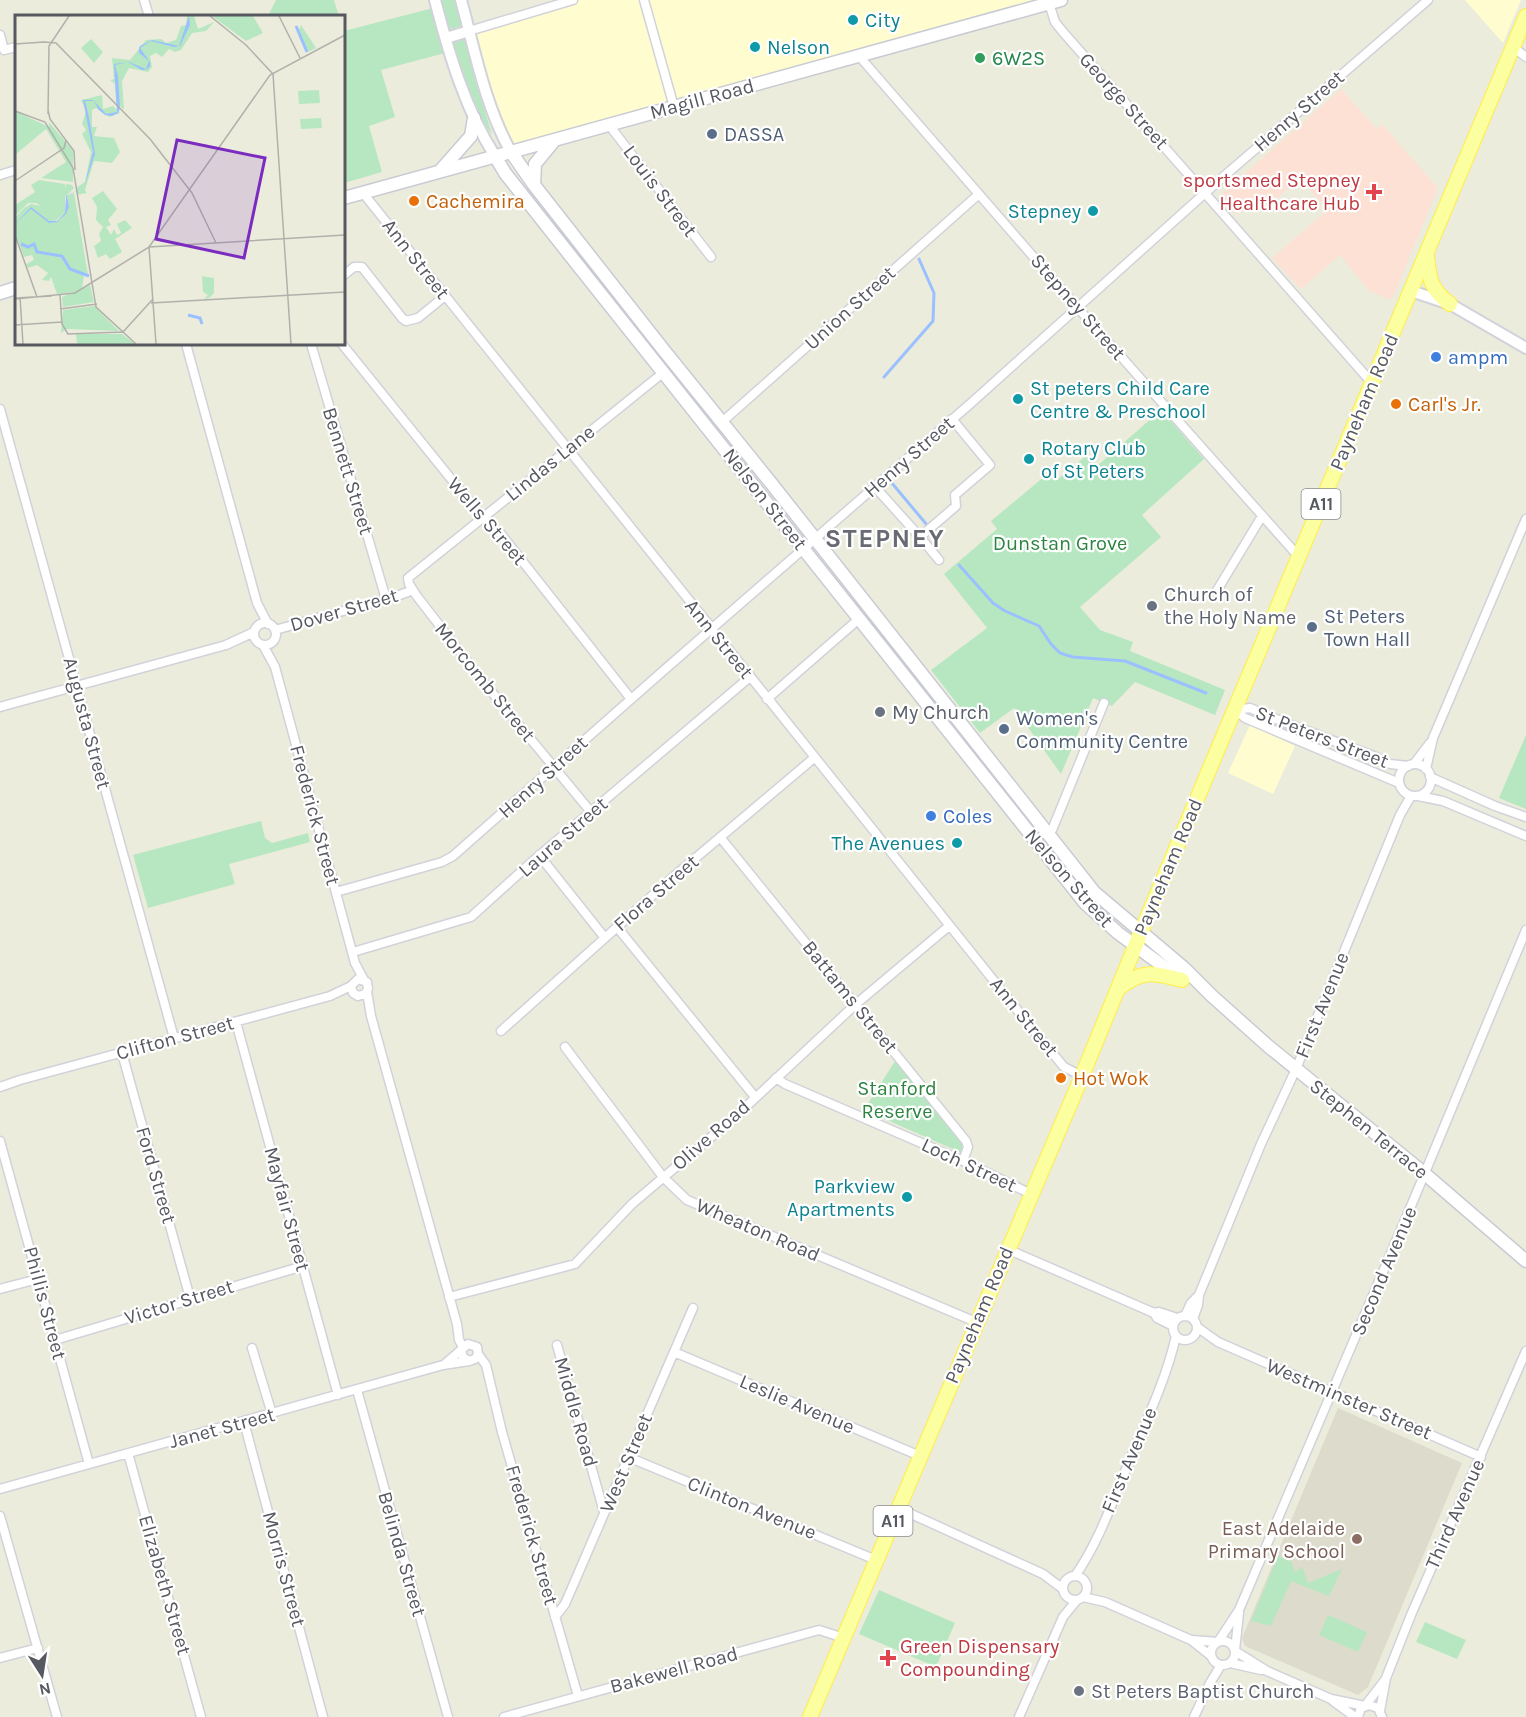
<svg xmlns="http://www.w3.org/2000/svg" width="1526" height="1717" font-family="Karla,sans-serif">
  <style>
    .commercial { fill: #fffdd0 }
    .education { fill: #dcdbcc }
    .medical { fill: #fde1d5 }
    .green { fill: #b7e7c0 }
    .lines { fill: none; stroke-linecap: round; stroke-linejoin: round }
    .stream { stroke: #9bc0ff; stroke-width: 3 }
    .minor-casing { stroke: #d1d2da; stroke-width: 11 }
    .tertiary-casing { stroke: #d1d2da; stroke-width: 14 }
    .secondary-casing { stroke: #c9cbd4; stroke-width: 15 }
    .primary-casing { stroke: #fe4; stroke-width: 16 }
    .minor { stroke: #fff; stroke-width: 8 }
    .tertiary { stroke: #fff; stroke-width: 10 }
    .secondary { stroke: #fff; stroke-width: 12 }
    .primary { stroke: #fcffa0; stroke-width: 14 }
    .culture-dot { fill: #0f9aa8; stroke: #fff; stroke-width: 2 }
    .leisure-dot { fill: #2e9e5b; stroke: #fff; stroke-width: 2 }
    .service-dot { fill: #5c6f8a; stroke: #fff; stroke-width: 2 }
    .health-dot { fill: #e0444e; stroke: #fff; stroke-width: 2 }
    .food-dot { fill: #e8710a; stroke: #fff; stroke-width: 2 }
    .shop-dot { fill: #3f7fe0; stroke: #fff; stroke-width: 2 }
    .worship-dot { fill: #6b7280; stroke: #fff; stroke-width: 2 }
    .education-dot { fill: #8d6e63; stroke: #fff; stroke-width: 2 }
    .labels { text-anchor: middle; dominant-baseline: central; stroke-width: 4.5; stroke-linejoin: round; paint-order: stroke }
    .shield { fill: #fff; stroke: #898b90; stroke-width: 1.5 }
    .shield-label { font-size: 18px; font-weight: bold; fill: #575961 }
    .culture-label { font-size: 20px; fill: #0d838f; stroke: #fff; text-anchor: start }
    .leisure-label { font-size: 20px; fill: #27864d; stroke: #fff; text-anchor: start }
    .street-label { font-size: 20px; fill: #575961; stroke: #fff }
    .service-label { font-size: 20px; fill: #4e5e75; stroke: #fff; text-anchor: start }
    .health-label { font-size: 20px; fill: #be3a42; stroke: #fff; text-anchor: end }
    .food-label { font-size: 20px; fill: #c56008; stroke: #fff; text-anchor: start }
    .shop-label { font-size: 20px; fill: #366cbe; stroke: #fff; text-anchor: start }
    .park-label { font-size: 20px; fill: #2c8440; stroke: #fff }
    .worship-label { font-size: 20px; fill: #5b616d; stroke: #fff; text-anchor: start }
    .education-label { font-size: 20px; fill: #785e54; stroke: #fff; text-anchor: end }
    .district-label { font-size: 26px; font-weight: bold; letter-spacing: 1.5px; fill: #686b73; stroke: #fff }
    .inset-river { fill: none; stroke: #9bc0ff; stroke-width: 3 }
    .inset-road { fill: none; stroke: #b0b1ab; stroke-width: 1.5 }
    .view { fill: #7b2cbf; fill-opacity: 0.15; stroke: #7b2cbf; stroke-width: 3 }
    .inset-edge { fill: none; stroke: #575961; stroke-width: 3 }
  </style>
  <rect width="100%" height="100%" fill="#ececdd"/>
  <path class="commercial" d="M573,0H1042L511,152L469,31Z
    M1465,0H1521L1503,43Z
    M1250,725L1295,746L1273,794L1228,773Z"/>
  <path class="education" d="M1338,1408L1462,1463L1368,1687L1358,1695L1245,1646L1242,1638Z"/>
  <path class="medical" d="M1341,89L1377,129L1382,124L1438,188L1392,300L1369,291L1340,255L1301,289L1272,258L1328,210L1300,179L1267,206L1257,196L1237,214L1220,195Z"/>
  <path class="green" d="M276,0H334L339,16H268Z
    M440,0H456L461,26L451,29L448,27Z
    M437,7L449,52L381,70L395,117L369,126L382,172L344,183V31Z
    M463,40L467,42L474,76L492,134C471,111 463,77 453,48V43Z
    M1161,410L1204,459L1142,515L1161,537L1080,607L1100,630L1133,642L1130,651L1225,690L1215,715L1135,682L1112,706L1093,698L1061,774L1014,708L980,733L931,670L987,628L944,574L997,529L991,521L1051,471L1058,479L1087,455L1097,466Z
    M1526,735V809L1499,798Z
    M261,821L265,838L272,843L308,833L310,842L229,864L235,884L148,908L133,855Z
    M895,1061L962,1142L964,1148L962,1153L864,1110Z
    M1278,1556L1291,1561L1295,1572L1302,1567L1308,1583L1342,1569L1329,1596L1291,1581L1271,1626L1251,1621Z
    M879,1590L955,1623L936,1667L859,1634Z
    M1328,1615L1367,1632L1358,1652L1319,1635Z
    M1425,1622L1466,1640L1457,1659L1416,1642Z"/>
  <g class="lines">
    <path class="stream" d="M884,377L933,321L934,293L919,259
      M891,482L927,525
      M959,565L993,603L1005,611L1039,626L1051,644L1060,653L1073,657L1125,661L1206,693"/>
    <defs>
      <path id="minor" d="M144,0L149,16
        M644,0L674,107
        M1048,0L1055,22L1063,32L1372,383
        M469,31L573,0
        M0,35L4,50L16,47
        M1513,47L1526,57
        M859,56L1077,307L1299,557
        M609,125L711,257
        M0,175L16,170
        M363,193L1039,1037L1064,1067L1082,1076
        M344,275L354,267H362L402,318L406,321L418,318L445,296
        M186,344L257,603L268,624
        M311,344L386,599
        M342,344L477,511L501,534L631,699
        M0,409L174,1038
        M722,422L979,194
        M875,487L920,537
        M939,560L920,537L956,506L955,495L990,465L952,419
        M1216,592L1262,516
        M254 634a11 11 0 1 1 22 0a11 11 0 1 1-22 0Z
        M275,630L397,596L413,590
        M263,645L275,667L355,963L364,980
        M767,699L860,618
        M0,707L226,645L254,632
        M1235,710L1250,708L1281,721L1376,757L1390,764L1408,766
        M1235,710L1245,718L1399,783
        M1414,764L1430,743
        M1399 780a16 16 0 1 1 32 0a16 16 0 1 1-32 0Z
        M1426,769L1433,738L1526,519
        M1430,777L1495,806L1526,817
        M1418,796L1443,801L1526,836
        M591,812L481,679L416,595L409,584L408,578L664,372
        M1048,834L1052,830L1104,703
        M720,837L966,1141L968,1147L963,1161
        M539,855L605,938
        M336,892L442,862L453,856L663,671L970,404L1223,177L1428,0
        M617,927L755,1097
        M353,952L471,917L534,860L750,677
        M367,992L371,1016L457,1324L459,1340L463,1347
        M236,1022L338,1395
        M501,1031L673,877L814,758
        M565,1047L663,1177L687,1200L976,1322
        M122,1053L190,1298
        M776,1078L785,1084L963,1161L1031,1194
        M0,1087L20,1080L330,996L351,986L358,979L367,982L368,989L365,994L358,996L353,993L351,986
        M0,1141L89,1464
        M1007,1249L1154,1313L1159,1312L1177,1318
        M0,1289L38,1279
        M449,1297L575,1264L632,1204L736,1116L856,1004L949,926
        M1154,1313L1157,1318L1173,1326
        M1185,1316L1191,1303L1199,1295
        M1173 1328a12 12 0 1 1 24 0a12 12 0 1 1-24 0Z
        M1193,1319L1198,1305L1199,1295L1261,1144L1296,1069L1400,815L1411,796
        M1197,1327L1218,1342L1481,1457
        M55,1340L303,1266
        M557,1345L604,1512
        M252,1348L272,1414
        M674,1352L920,1456
        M478,1354L486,1365L502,1432L578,1696
        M446,1363L468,1344L477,1347L478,1354L475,1359L469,1361L463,1357L461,1350
        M357,1390L448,1717
        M244,1422L323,1717
        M128,1453L201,1717
        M628,1457L876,1560
        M0,1489L443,1365L469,1361
        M898,1508L1043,1574L1063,1589
        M0,1516L57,1717
        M1075,1576C1099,1542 1113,1500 1129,1462C1146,1421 1166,1380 1176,1336
        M1063 1588a12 12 0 1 1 24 0a12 12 0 1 1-24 0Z
        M1083,1597L1105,1602L1191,1640L1211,1656
        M555,1617L565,1604L693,1308
        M1192,1640L1218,1642
        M1211 1653a12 12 0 1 1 24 0a12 12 0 1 1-24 0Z
        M1218,1642L1239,1610L1414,1199L1526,930
        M1235,1650L1239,1613
        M1235,1651L1267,1671L1331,1699L1365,1706
        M0,1658L38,1648
        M1230,1663L1261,1670
        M1333,1701L1355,1717
        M1365,1706L1385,1680
        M1380,1711L1386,1678L1411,1615L1526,1351
        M504,1717L819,1630L844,1638
        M1019,1717L1063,1617L1077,1600
        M1194,1717L1210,1683L1221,1665
        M1358,1717L1361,1708L1369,1705L1378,1708L1382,1717"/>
      <path id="tertiary" d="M435,0C449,54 465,109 495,156
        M461,0C475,51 485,106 511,152
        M446,38L469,31
        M1411,291L1450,304L1526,348"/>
      <path id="secondary" d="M511,152L534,185L662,348L771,483L1094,892L1184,968L1212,996L1268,1046L1425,1174L1526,1261
        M495,156L505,173L569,254L1085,903L1118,933L1182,980
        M440,171L471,136L474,118
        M534,185L535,164L554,141
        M344,198L1061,0
        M0,293L16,288"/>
      <path id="primary" d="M1427,256C1429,279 1431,290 1450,304
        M1118,989C1142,969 1153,973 1182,980
        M810,1717L1082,1076L1141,932L1526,16"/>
    </defs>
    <use href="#minor" class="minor-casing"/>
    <use href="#tertiary" class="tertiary-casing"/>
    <use href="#secondary" class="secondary-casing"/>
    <use href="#primary" class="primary-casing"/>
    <use href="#minor" class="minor"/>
    <use href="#tertiary" class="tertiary"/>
    <use href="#secondary" class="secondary"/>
    <use href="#primary" class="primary"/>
  </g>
  <g class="culture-dot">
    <circle cx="853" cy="20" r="6"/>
    <circle cx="755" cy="47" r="6"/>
    <circle cx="1093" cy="211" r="6"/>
    <circle cx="1018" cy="399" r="6"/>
    <circle cx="1029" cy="459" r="6"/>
    <circle cx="957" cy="843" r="6"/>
    <circle cx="907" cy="1197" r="6"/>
  </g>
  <circle class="leisure-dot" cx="980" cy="58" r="6"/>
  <g class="service-dot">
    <circle cx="712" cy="134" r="6"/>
    <circle cx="1312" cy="627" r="6"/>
    <circle cx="1004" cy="729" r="6"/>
  </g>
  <g class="health-dot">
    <path d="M1371 183h6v6h6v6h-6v6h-6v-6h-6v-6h6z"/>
    <path d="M885 1649h6v6h6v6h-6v6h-6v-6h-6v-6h6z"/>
  </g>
  <g class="food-dot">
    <circle cx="414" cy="201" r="6"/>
    <circle cx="1396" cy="404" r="6"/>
    <circle cx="1061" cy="1078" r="6"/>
  </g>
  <g class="shop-dot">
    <circle cx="1436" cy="357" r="6"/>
    <circle cx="931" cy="816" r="6"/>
  </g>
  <g class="worship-dot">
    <circle cx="1152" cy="606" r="6"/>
    <circle cx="880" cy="712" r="6"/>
    <circle cx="1079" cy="1691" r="6"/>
  </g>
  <circle class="education-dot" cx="1357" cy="1539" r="6"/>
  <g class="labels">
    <g class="shield">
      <rect x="1301.5" y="489" width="39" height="30" rx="4.5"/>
      <rect x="873.5" y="1506" width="39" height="30" rx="4.5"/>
    </g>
    <g class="shield-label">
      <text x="1321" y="504">A11</text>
      <text x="893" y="1521">A11</text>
    </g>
    <g class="culture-label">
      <text x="865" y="20">City</text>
      <text x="767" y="47">Nelson</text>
      <text x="1081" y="211" text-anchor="end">Stepney</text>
      <text x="1030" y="388">St peters Child Care<tspan x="1030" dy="23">Centre &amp; Preschool</tspan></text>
      <text x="1041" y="448">Rotary Club<tspan x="1041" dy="23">of St Peters</tspan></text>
      <text x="945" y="843" text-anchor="end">The Avenues</text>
      <text x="895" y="1186" text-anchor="end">Parkview<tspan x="895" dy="23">Apartments</tspan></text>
    </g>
    <g class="leisure-label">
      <text x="992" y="58">6W2S</text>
    </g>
    <g class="street-label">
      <text transform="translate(702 99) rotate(-15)">Magill Road</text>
      <text transform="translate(1124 101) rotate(48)">George Street</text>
      <text transform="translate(1299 111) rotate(-41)">Henry Street</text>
      <text transform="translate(660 191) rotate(53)">Louis Street</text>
      <text transform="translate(416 259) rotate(52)">Ann Street</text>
      <text transform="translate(1078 307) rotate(49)">Stepney Street</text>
      <text transform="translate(850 308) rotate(-42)">Union Street</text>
      <text transform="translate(1364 402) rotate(-67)">Payneham Road</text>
      <text transform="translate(909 457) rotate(-41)">Henry Street</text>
      <text transform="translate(550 463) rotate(-39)">Lindas Lane</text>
      <text transform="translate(348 471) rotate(73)">Bennett Street</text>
      <text transform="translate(765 499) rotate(52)">Nelson Street</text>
      <text transform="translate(487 521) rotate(49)">Wells Street</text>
      <text transform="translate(344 610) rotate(-16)">Dover Street</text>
      <text transform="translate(719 639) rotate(51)">Ann Street</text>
      <text transform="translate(485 682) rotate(51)">Morcomb Street</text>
      <text transform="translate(87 723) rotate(75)">Augusta Street</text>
      <text transform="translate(1322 737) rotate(21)">St Peters Street</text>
      <text transform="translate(543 777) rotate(-42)">Henry Street</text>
      <text transform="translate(315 815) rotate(75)">Frederick Street</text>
      <text transform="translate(563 837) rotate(-41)">Laura Street</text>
      <text transform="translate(1168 867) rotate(-67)">Payneham Road</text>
      <text transform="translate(1069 878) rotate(49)">Nelson Street</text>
      <text transform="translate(656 893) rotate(-41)">Flora Street</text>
      <text transform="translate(850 997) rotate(51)">Battams Street</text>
      <text transform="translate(1322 1005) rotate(-68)">First Avenue</text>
      <text transform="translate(1024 1017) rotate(51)">Ann Street</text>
      <text transform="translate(175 1038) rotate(-15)">Clifton Street</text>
      <text transform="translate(1369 1129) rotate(39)">Stephen Terrace</text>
      <text transform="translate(711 1135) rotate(-41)">Olive Road</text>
      <text transform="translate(969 1165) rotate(25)">Loch Street</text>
      <text transform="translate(156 1175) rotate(74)">Ford Street</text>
      <text transform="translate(287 1209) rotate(75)">Mayfair Street</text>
      <text transform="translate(758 1230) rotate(23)">Wheaton Road</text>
      <text transform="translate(1384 1271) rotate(-67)">Second Avenue</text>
      <text transform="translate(179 1302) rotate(-17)">Victor Street</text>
      <text transform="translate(45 1303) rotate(75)">Phillis Street</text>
      <text transform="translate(979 1315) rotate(-67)">Payneham Road</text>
      <text transform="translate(1349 1399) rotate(23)">Westminster Street</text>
      <text transform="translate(797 1404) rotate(23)">Leslie Avenue</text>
      <text transform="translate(576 1412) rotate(74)">Middle Road</text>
      <text transform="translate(222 1428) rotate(-15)">Janet Street</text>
      <text transform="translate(1129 1460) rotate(-67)">First Avenue</text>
      <text transform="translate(626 1463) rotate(-67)">West Street</text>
      <text transform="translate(752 1508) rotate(22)">Clinton Avenue</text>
      <text transform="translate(1455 1514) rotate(-66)">Third Avenue</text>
      <text transform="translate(532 1535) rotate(74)">Frederick Street</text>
      <text transform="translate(402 1554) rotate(74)">Belinda Street</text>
      <text transform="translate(284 1569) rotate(75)">Morris Street</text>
      <text transform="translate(165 1585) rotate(74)">Elizabeth Street</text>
      <text transform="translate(674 1670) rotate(-15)">Bakewell Road</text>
    </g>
    <g class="service-label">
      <text x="724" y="134">DASSA</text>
      <text x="1324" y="616">St Peters<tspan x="1324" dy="23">Town Hall</tspan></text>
      <text x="1016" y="718">Women's<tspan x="1016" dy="23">Community Centre</tspan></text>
    </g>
    <g class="health-label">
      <text x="1360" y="180">sportsmed Stepney<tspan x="1360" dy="23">Healthcare Hub</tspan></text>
      <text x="900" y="1646" text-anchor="start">Green Dispensary<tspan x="900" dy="23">Compounding</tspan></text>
    </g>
    <g class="food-label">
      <text x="426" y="201">Cachemira</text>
      <text x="1408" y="404">Carl's Jr.</text>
      <text x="1073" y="1078">Hot Wok</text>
    </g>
    <g class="shop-label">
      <text x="1448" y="357">ampm</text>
      <text x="943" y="816">Coles</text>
    </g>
    <g class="park-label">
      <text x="1060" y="543">Dunstan Grove</text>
      <text x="897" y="1088">Stanford<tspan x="897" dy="23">Reserve</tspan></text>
    </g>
    <g class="worship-label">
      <text x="1164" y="594">Church of<tspan x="1164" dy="23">the Holy Name</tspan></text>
      <text x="892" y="712">My Church</text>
      <text x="1091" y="1691">St Peters Baptist Church</text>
    </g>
    <g class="education-label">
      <text x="1345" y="1528">East Adelaide<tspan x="1345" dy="23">Primary School</tspan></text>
    </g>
    <g class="district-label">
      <text x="885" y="538">STEPNEY</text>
    </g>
  </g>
  <g transform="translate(15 15)">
    <rect width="330" height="330" fill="#ececdd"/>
    <path d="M172,1H179L183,14L199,7L191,16L177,18L166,35L160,37L154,34L147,42L141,38L135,41L137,52L133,57L114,53L107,66L109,95L101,87L100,69L95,65L99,64L97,43L115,45L131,25L146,24L151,28L161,25L166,11L171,10ZM197,1H238L248,18L231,26ZM286,10L301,33L293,37L283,17ZM76,24L88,37L79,48L66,33ZM304,75L305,88L284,89L283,76ZM87,80L88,94L98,91L105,98L94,102L81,93L77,95V112H82L79,121L99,123L105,137L97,148L79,146L70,175L72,178L62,180L61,173L70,167L76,137L67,119L71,115L67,109L71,96L66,85ZM0,96L34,112V107L58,136V167L26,163L51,147L31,114L0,140ZM306,103L307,113L286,114L285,104ZM24,165L50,169V174L51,169L57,170L59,173L50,182V198L39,207L45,205L54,192L52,181L59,178L73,260L69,261L67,273L60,277L42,279L36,262L34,266L27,265L33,258L22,250L13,253L11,249L19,245L17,240L9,242L0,218V203L9,193L16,189L26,191L21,188H13L0,201V190L20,177L16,170ZM88,176L102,194L93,205L96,210L91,212L96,220L99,214L102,220L106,218L102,209L110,205L117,213L100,224L107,237L95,244L91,239L83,243L79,231L86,226L84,219L88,212L81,205L82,192L77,183ZM187,261L199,263V278L194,283L189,284L193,280L188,277ZM75,270L79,287L48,292L47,282ZM79,291L104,316L52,314L46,318L48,295ZM61,319H107L120,329H62Z" fill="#b7e7c0"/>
    <path d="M174,1L175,10L165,31L159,32L136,26L125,33L135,47V51L132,54L127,55L113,47L100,50L103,61L105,94L103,98L97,101L90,100L84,95L79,86H70L74,102L80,139L69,172L52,181L54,192L51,199L42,207L34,208L16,194L0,209L16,192L34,206H42L50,198L51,181L69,172L78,137L68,85H78L91,99L102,97L99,49L114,47L131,54L134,46L124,38V33L125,31L137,25L164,31Z" fill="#9bc0ff"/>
    <path class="inset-river" d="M281,11L292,37M6,229L13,232L19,229L22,237L47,241L55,254L74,261M173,300L185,303L187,309"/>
    <path class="inset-road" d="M195,1L231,30L258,59L276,329M264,1L285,43M28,27L41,28L135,124L177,178L201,228M0,29L29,27M33,95L35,104L59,136L60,155M0,96L30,107L58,153L81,292L121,329M33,99L34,31L54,1M0,166L49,133L51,125M0,220L22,282M134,232L255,60L330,20M134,232L141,329M45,280L47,309L53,319M5,282L8,329M0,283L37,281M0,284L60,278L134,232L330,220M136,288L330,277M45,294L82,289M0,310L47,307M52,319L108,317L138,284"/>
    <path class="view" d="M162,125L250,143L229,243L141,224Z"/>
    <rect width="330" height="330" class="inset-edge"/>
  </g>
  <g transform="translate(42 1675) rotate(168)" stroke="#ffffff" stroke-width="4.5" paint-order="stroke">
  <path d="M0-4.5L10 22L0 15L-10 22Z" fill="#575961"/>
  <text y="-9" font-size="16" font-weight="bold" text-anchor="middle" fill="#575961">N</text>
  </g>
</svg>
